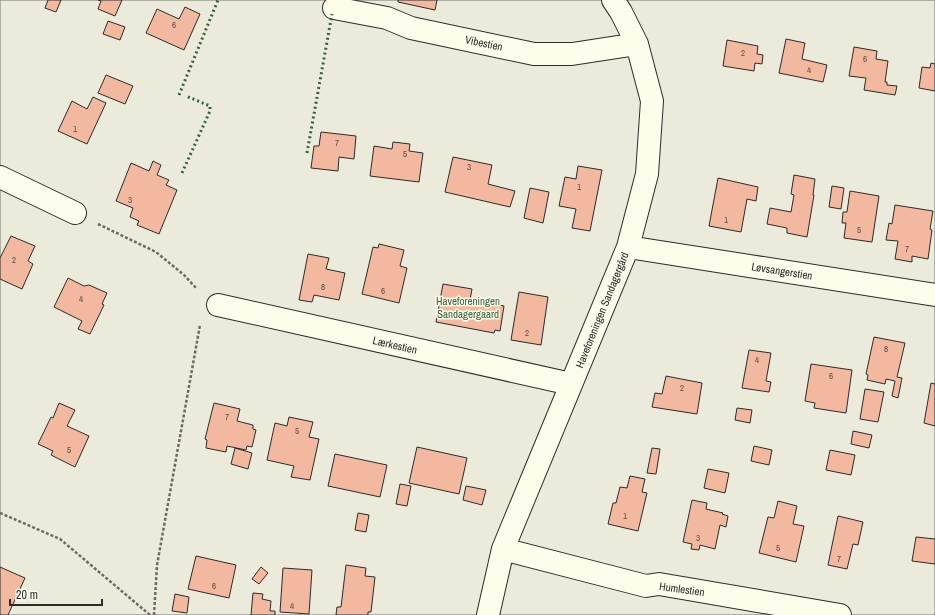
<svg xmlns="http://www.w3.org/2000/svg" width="935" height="615" font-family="'Archivo Narrow',sans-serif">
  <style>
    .green { fill: #ecebdb; stroke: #74746e }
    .building { fill: #f2b8a0; stroke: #2b2b2b }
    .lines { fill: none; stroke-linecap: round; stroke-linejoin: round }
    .minor-casing { stroke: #2b2b2b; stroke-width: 24 }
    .path { stroke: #6a6964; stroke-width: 2.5; stroke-dasharray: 3 2; stroke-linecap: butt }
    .minor { stroke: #fdfbea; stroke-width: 22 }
    .hedge { stroke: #34623c; stroke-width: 3; stroke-dasharray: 2 3; stroke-linecap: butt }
    .labels { text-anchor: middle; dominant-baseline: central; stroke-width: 3; stroke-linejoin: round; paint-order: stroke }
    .number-label { font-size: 9px; fill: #5d4e48 }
    .street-label { font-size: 11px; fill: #2b2b2b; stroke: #fdfbea }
    .park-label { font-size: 11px; fill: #34623c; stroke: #fdfbea }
  </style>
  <rect width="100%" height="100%" fill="#fdfbea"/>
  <path class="green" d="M0,0H935V615H0Z"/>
  <path class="building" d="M48,0H61L56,12L45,8Z
    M98,0H122L115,16L98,9L101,1Z
    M398,0H437L435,10L398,2Z
    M185,7L200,14L184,50L146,33L157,9L179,19Z
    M108,21L125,27L120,40L103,34Z
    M786,39L805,43L802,59L827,65L823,82L779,73Z
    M727,40L758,46L757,54L763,55L762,64L755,63L754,71L723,66Z
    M854,47L877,51L876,59L888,61L885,82H887V85L897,86L895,95L864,90L866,78L849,76Z
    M931,63L935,64V91L919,88L922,67L930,68Z
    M106,75L133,86L125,104L98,93Z
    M93,97L106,103L87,144L58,131L72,101L87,109Z
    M321,132L356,136L354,159L339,157L338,171L311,168L314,146H319Z
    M393,142L410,144L409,151L423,153L419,182L370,176L374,146L392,149Z
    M453,157L492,165L488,184L515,191L510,207L445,192Z
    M153,161L161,165L157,175L169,180L166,185L177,190L159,234L137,225L139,221L130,217L133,208L116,201L131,163L149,171Z
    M578,166L602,170L590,231L572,228L576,209L559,206L565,177L576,179Z
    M794,175L815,179L813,195H814L807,237L787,233V228L767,224L770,208L791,212L794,195L791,194Z
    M718,178L758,187L756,201L747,199L741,232L709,226Z
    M832,186L844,188L841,209L829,207Z
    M530,188L549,192L543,223L524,218Z
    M850,191L879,196L872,242L844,238L846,223H842L843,212H847Z
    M895,205L933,211L930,229L932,230L928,259L912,256V262L895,259L898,241L886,240L889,223L892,224Z
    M11,236L35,246L28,261L33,264L22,289L0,279V258Z
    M379,244L404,250L400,266L407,268L399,303L362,294L373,247L378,248Z
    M308,254L329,258L326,269L345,273L339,300L314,295L312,302L299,300Z
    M68,278L84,286L89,285L107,293L102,304L104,305L90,334L78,329L82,321L54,307Z
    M443,284L472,289L470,300L504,306L500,331L495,330L494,333L436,322Z
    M519,292L548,297L541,345L511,340Z
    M874,337L905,343L897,377L902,378L898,398L892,396L895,381L886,379L885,384L867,380L868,375L866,374Z
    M749,350L771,353L766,381L771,382L769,392L742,388Z
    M811,364L852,370L846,413L814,408L815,403L805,401Z
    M666,376L702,383L697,414L652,407L655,393L662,394Z
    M931,383L935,384V426L924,423Z
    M865,389L884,392L878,422L860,419Z
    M59,403L75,410L67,426L89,436L75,467L51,455L53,451L38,444L51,417L53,418Z
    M214,403L240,409L237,421L253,425V429L256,430L252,447L247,446L246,450L227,446L226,452L206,448L207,440L205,439Z
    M737,408L752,410L750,423L735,420Z
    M289,417L313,422L309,437L319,439L310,480L291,477L294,466L267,460L275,423L287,426Z
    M853,431L872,435L869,448L851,444Z
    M754,446L772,450L769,465L751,461Z
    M417,447L467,458L459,494L409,483Z
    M235,448L252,453L248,469L231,464Z
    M652,448L660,449L656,474L647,473Z
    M830,450L855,455L851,475L826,470Z
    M335,454L387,465L380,497L328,486Z
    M708,469L729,473L725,493L704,488Z
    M630,476L645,479L642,492L647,493L638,531L608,524L613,503H616L620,487L627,488Z
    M400,484L411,486L407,506L396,504Z
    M466,486L486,490L482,505L463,500Z
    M692,500L707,503L706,509L723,513L722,514L728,516L726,527L720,525L715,549L700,545L699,550L691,549L692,544L683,542Z
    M778,501L797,506L793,524L804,526L796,562L759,553L768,517L774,518Z
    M358,513L369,515L366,532L355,530Z
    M838,516L863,522L858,545L853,544L847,569L828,565Z
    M916,537L935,539V564L912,561Z
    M196,556L236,565L229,598L188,589Z
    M346,565L366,568L365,576L375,577L371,612H368V615H336L337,607H341Z
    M0,567L25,578L8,615H0Z
    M261,567L268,573L259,584L252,579Z
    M283,568L312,570L309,614L280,612Z
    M253,593L263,594L262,599L271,601L270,611H275V615H251Z
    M175,594L189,597L187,613L172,611Z"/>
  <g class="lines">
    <defs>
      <path id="minor" d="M334,8L387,18L411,28L534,54H572L637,44
        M0,177L75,213
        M628,247L935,295
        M218,305L571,384
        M503,549L646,586L659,584L840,615
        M488,615L503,549L628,247L647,174L652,101L637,44L621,12L613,0"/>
    </defs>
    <use href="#minor" class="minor-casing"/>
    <path class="path" d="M98,224L156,252L184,275L197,289
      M0,513L60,539L150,615
      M154,615L157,565L200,325"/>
    <use href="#minor" class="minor"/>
    <path class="hedge" d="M179,95L218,0
      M307,153L332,14
      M182,173L210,111V106L186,96"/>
  </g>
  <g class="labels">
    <g class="number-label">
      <text x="174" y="25">6</text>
      <text x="743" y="53">2</text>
      <text x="865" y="59">6</text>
      <text x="809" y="70">4</text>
      <text x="75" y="129">1</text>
      <text x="337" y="143">7</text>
      <text x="405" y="154">5</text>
      <text x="469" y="167">3</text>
      <text x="579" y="187">1</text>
      <text x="130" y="200">3</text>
      <text x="726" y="220">1</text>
      <text x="859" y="230">5</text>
      <text x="907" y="249">7</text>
      <text x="14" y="260">2</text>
      <text x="323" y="287">8</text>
      <text x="383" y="291">6</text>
      <text x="81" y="299">4</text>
      <text x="527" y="333">2</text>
      <text x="886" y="349">8</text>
      <text x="757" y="360">4</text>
      <text x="831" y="376">6</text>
      <text x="682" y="388">2</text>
      <text x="227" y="417">7</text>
      <text x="297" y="431">5</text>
      <text x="69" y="450">5</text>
      <text x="625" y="516">1</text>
      <text x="698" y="538">3</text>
      <text x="778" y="548">5</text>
      <text x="839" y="559">7</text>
      <text x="214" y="586">6</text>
      <text x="292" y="606">4</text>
    </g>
    <g class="street-label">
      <text transform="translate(484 43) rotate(12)">Vibestien</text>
      <text transform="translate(782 271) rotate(9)">Løvsangerstien</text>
      <text transform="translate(602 310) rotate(-68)">Haveforeningen Sandagergård</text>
      <text transform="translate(395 345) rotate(13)">Lærkestien</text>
      <text transform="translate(682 589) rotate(8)">Humlestien</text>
    </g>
    <g class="park-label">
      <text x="468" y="301">Haveforeningen<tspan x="468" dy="13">Sandagergaard</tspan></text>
    </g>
  </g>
  <path d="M10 599v6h92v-6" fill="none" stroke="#2b2b2b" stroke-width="2"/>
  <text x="16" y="599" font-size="12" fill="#2b2b2b" stroke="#fdfbea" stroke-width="3" paint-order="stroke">20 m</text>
</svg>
